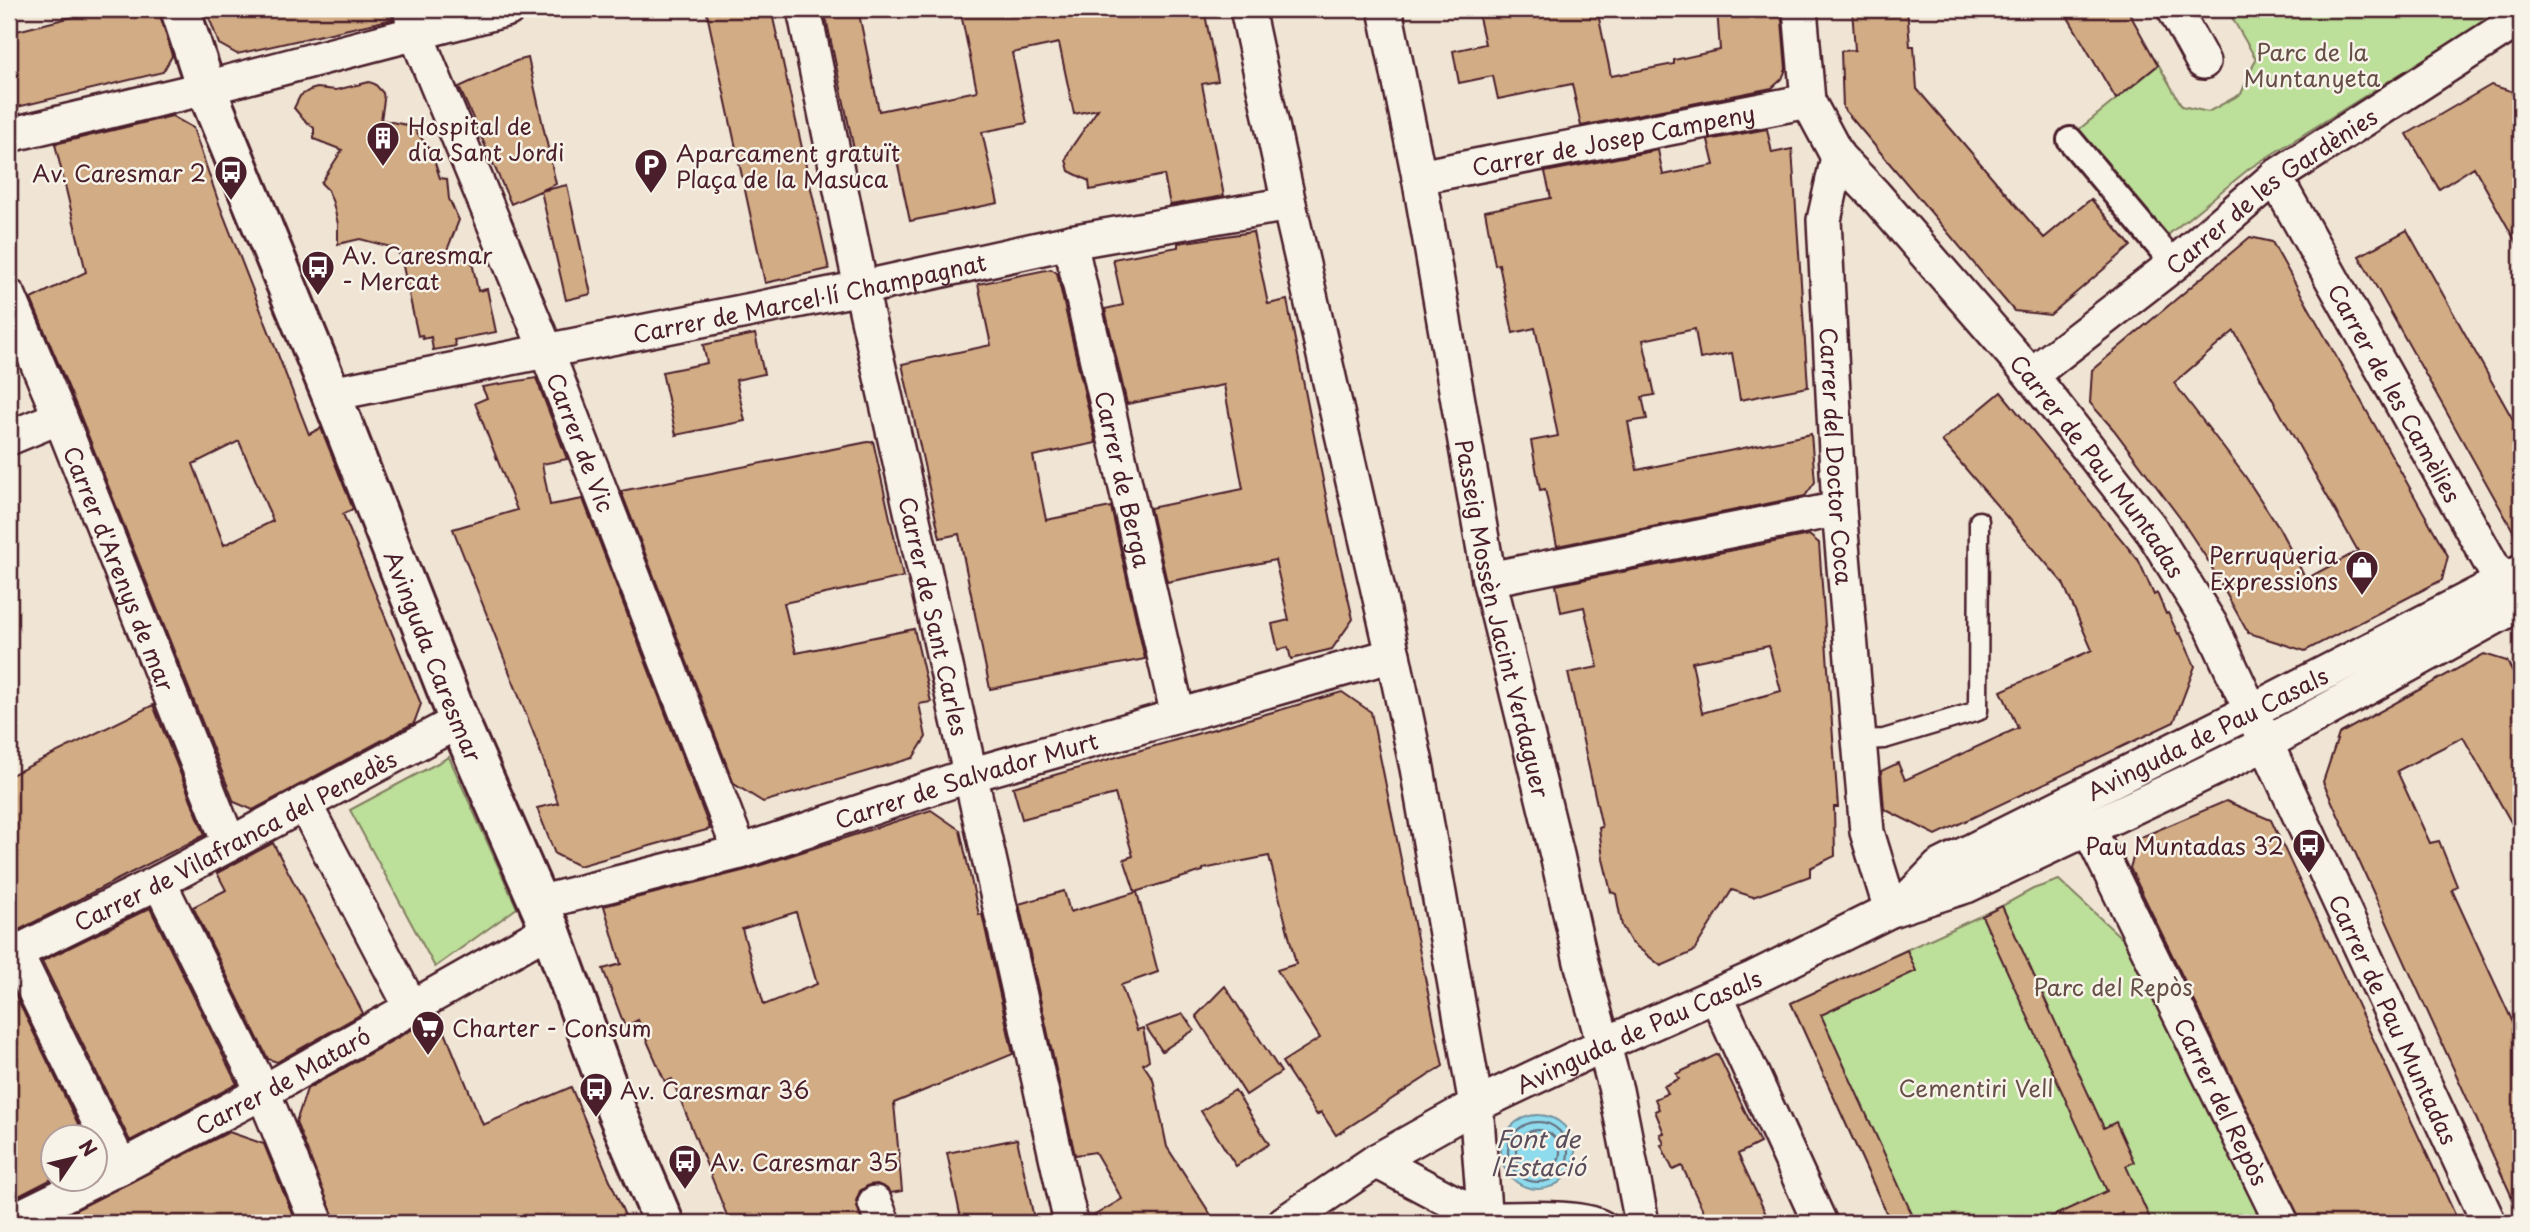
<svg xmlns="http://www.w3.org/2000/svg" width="2530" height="1232" font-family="'Playpen Sans',sans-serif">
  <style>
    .green { fill: #bcdf99; stroke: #837f62; stroke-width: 2 }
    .water { fill: #8ddbed; stroke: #72909f; stroke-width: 2 }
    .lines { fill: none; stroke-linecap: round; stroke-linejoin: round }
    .shore { stroke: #656a79; stroke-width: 2 }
    .building { fill: #d2ac84; stroke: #4a1f2b; stroke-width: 2; fill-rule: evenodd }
    .service-casing { stroke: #4a1f2b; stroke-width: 23 }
    .pedestrian-casing { stroke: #4a1f2b; stroke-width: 30 }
    .minor-casing { stroke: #4a1f2b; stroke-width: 38 }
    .tertiary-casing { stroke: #4a1f2b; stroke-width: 44 }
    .service { stroke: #f7f3e8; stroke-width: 18 }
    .pedestrian { stroke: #f7f3e8; stroke-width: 24 }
    .minor { stroke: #f7f3e8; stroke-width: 33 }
    .tertiary { stroke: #f7f3e8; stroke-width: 38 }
    .labels { text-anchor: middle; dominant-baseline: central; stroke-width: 5; stroke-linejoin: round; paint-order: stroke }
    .park-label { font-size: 23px; fill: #664f46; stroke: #f7f3e8 }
    .poi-label { font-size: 23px; fill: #4a1f2b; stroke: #f7f3e8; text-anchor: start }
    .street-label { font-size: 23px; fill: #4a1f2b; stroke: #f7f3e8 }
    .water-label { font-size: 24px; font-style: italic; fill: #5b4e5c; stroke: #f7f3e8 }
  </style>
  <rect width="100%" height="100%" fill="#f0e5d4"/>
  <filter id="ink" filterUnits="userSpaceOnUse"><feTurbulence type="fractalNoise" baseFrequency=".0143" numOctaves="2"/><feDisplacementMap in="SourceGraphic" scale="14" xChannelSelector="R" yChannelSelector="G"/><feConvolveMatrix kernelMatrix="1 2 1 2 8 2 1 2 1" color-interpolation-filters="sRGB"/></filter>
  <g filter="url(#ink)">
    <path class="green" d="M2227,9H2486L2491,17L2250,168L2164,238L2077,131L2155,68L2157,62L2182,106L2208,112L2241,94L2256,59Z
      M449,757L517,908L435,967L350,810Z
      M2059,880L2141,956L2267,1223H1891L1791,1003L2002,906L2033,889Z"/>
    <path class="water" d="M1501 1152a37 37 0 1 1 74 0a37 37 0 1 1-74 0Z"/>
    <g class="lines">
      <path class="shore" d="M1508 1152a30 30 0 1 1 60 0a30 30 0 1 1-60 0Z
        M1516 1152a22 22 0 1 1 44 0a22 22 0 1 1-44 0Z"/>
    </g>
    <path class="building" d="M79,9H159L172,56L163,72L9,109V33L80,15Z
      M206,9H391L393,19L237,54L219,44Z
      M706,9H771L829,269L765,283Z
      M824,9H858L879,111L977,91L960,9H1204L1218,81L1202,84L1224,196L1170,205L1164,175L1090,190L1089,181L1069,171L1066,160L1069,151L1098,109L1074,114L1059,43L1012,53L1027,123L982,132L998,203L910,221L895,151L856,159Z
      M1477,9H1597L1611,76L1674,64V60L1720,50L1717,9H1781L1786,69L1782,79L1772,88L1581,126L1572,84L1498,99L1493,76L1459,83L1453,51L1485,44Z
      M1852,9H1907L1910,46H1914L1917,89L2044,238L2091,199L2131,246L2050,315L2014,311L1843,108L1841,51L1855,50Z
      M2063,9H2127L2158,65L2116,99Z
      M528,58L556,184L511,204L459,87L516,61Z
      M369,82L375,84L383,93L384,100L381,120L412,126L431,151L440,178L447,179L449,199L459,220L442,263L471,257L478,291L487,289L496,332L454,340L456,346L433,350L431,337L423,339L422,335L418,336L401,257L395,248L360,239L338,244V224L333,203L328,190L321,183L342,150L314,139V128L304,120L294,108L300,96L310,90L317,88L336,90Z
      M2491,85L2511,91L2521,109V251L2474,167L2439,189L2407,134Z
      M172,116L193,128L220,206L309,434L321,428L353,509L343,514L421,704L414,723L253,810L234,802L78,410L31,299L86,272L55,144ZM239,441L273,521L224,545L193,464Z
      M1767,129L1772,153L1792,149L1808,387L1740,400L1732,353L1700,359L1695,329L1643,340L1655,395L1642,397L1647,419L1628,422L1637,470L1811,434L1815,482L1805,496L1557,546L1545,489L1540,490L1531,441L1558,436L1549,391L1535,328L1513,333L1499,264L1495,265L1485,211L1551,198L1545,172L1658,150L1663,175L1714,165L1708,140Z
      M567,185L591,294L566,300L541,191Z
      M2407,230L2521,434V545L2359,256Z
      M1253,232L1268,304L1287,300L1336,546L1353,619L1332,649L1291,659L1288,647L1278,650L1272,624L1289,620L1275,560L1167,582L1150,508L1243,489L1224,385L1127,404L1105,309L1123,305L1113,259L1178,247V243Z
      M2250,237L2272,242L2448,556L2442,580L2305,651L2248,633L2207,559L2180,518L2114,430L2090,403L2092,370ZM2234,331L2358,551L2306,579L2279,528L2245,476L2174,383Z
      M1051,269L1057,273L1096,443L1033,456L1046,520L1111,507L1145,659L990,689L959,534L940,538L902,364L991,345L978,284Z
      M755,334L764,374L736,380L745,421L676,435L662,372L707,363L703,345Z
      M536,378L567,459L542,464L550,505L583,499L710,829L579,866L555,854L537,808L558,803L537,742L453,529L517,510L475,403L487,398L482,387Z
      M2001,392L2139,561L2154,595L2157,593L2166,614L2168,613L2178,634L2180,633L2195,666L2174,722L1936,835L1884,809L1881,771L1898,763L1905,780L2018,728L2001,691L2092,650L2063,583L1942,441Z
      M873,441L903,577L784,603L796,653L914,629L931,702L919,704L926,737L913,758L763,802L734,784L621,491Z
      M1809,535L1819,543L1838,807H1834L1835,856L1810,868V876L1753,897L1732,890L1693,952L1661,966L1631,942L1622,926L1616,894L1611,892L1603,859L1599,828L1602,827L1568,673L1598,667L1584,607L1561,612L1556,585ZM1769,646L1781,691L1702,713L1692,662Z
      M2484,654L2507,661L2521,687V840L2463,737L2397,771L2430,843L2439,841L2457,886L2452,890L2521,1040V1217L2323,782L2339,734Z
      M1342,692L1371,712L1443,1066L1336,1135L1321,1112L1317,1115L1282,1062L1320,1038L1277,970L1296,964L1269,856L1203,869V871L1135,892L1124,859L1133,856L1115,794L1022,819L1013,787Z
      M153,705L205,835L9,935V776Z
      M2226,801L2271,820L2459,1223H2302L2130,868L2139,838Z
      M931,810L960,830L979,915L982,914L1013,1054L894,1103L902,1191L891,1193L886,1188L877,1184L869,1185L860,1191L856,1201L862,1223H730L672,1079L665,1082L638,1020L625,1027L603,969L621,964L604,906L746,870ZM796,912L817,984L764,1005L742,929Z
      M273,843L363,1013L277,1062L268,1059L193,907L226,890L217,873Z
      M1064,891L1070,912L1137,892L1158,972L1121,985L1137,1030L1143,1028L1149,1060L1143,1064L1153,1079L1167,1147L1211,1215L1197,1223H1090V1218L1122,1199L1095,1152L1075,1155L1019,904Z
      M2002,906L2104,1128L2116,1122L2134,1162L2126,1166L2152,1223H2126L2122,1213L2100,1223H2038L2107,1191L1982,916Z
      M150,908L237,1084L130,1141L42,961Z
      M1907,950L1916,971L1821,1015L1916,1223H1891L1791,1003Z
      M9,982L85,1138H52V1179L9,1201Z
      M1225,986L1281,1072L1246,1095L1196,1016Z
      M1183,1014L1194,1030L1162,1051L1146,1027Z
      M438,1015L483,1125L571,1087L628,1223H336L296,1122L307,1089Z
      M1718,1054L1760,1143L1738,1154L1770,1223H1709L1682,1166L1673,1170L1661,1145L1664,1144L1660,1134L1664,1133L1655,1111L1659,1109L1655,1099L1668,1093L1664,1086L1679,1079L1676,1074Z
      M1235,1090L1269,1144L1236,1166L1201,1111Z
      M229,1132L264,1144L296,1223H50Z
      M1017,1139L1035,1223H962L947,1153Z"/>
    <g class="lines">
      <defs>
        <path id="service" d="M1861,740L1884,739L1978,711L1979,521
          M1485,1212C1513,1212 1589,1206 1608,1223"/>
        <path id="pedestrian" d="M2070,140L2174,264"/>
        <g id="minor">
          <path id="s1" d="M410,9L416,34L546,350L740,852"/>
          <path id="s2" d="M804,9L861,288L1071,1223"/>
          <path d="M1247,9L1289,204L1393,655L1417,768L1476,1105L1485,1223"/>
          <path id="s3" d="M1385,9L1419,177L1489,579L1557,855L1581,962L1616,1090L1642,1223"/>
          <path id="s4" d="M1800,9L1808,101L1838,157L1874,194L2031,375L2149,526L2212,627L2489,1223"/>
          <path d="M2174,9L2203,62"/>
          <path d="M9,135L206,88L508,9"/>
          <path id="s5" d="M1838,157L1824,220L1839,509L1867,832L1891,910"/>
          <path id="s6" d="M1419,177L1808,101"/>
          <path id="s7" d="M2275,177L2512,601"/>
          <path id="s8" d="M1070,242L1178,716"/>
          <path id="s9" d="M9,296L60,417L229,843"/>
          <path id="s10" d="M2031,375L2174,264L2275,177L2521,18"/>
          <path id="s11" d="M331,394L861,288L1070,242L1289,204"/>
          <path d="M9,438L60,417"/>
          <path d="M1489,579L1839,509"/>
          <path d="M304,803L411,1007"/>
          <path id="s12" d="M2089,829L2282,1223"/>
          <path d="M159,882L263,1092L317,1223"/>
          <path id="s13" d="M538,903L740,852L970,775L1393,655"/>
          <path id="s14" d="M1904,903L1939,867L2251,711L2521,572"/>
          <path d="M16,953L121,1167"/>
          <path id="s15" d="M9,956L159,882L459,721"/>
          <path d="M1716,995L1820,1223"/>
          <path d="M1376,1161L1457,1204L1485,1212"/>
          <path d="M875,1203L883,1223"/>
          <path id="s16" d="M9,1222L121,1167L263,1092L550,929"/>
          <path id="s17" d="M1284,1223L1376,1161L1476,1105L1603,1045L1754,978L1891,910L1966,886L2185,783L2265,744L2521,603"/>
        </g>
        <g id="tertiary">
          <path id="s18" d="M180,9L206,88L331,394L459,721L550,929L616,1110L664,1223"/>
        </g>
      </defs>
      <use href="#service" class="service-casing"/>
      <use href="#pedestrian" class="pedestrian-casing"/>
      <use href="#minor" class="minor-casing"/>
      <use href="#tertiary" class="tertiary-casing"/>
      <use href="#service" class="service"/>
      <use href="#pedestrian" class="pedestrian"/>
      <use href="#minor" class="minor"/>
      <use href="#tertiary" class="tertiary"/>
    </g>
  </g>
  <defs>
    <symbol id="building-pin" viewBox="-11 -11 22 30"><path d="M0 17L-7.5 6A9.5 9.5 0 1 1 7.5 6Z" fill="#4a1f2b" stroke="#f7f3e8"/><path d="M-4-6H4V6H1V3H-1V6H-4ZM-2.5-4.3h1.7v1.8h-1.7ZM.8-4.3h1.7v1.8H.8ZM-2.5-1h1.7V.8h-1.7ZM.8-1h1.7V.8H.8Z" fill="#fff"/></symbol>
    <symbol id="parking-pin" viewBox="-11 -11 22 30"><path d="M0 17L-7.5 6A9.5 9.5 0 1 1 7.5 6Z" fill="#4a1f2b" stroke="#f7f3e8"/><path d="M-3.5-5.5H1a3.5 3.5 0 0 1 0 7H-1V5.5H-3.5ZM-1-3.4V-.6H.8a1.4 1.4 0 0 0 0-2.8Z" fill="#fff"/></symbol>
    <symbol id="bus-pin" viewBox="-11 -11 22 30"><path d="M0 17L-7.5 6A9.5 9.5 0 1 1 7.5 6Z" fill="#4a1f2b" stroke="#f7f3e8"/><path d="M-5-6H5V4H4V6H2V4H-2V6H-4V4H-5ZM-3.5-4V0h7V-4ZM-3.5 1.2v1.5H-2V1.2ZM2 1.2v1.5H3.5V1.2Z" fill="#fff"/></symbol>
    <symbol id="shop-pin" viewBox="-11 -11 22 30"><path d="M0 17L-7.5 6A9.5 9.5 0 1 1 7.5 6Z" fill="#4a1f2b" stroke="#f7f3e8"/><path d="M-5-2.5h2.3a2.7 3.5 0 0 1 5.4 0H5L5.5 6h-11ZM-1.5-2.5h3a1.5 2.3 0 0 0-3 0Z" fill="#fff"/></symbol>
    <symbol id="supermarket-pin" viewBox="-11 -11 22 30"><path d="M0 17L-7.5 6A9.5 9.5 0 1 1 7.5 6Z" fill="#4a1f2b" stroke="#f7f3e8"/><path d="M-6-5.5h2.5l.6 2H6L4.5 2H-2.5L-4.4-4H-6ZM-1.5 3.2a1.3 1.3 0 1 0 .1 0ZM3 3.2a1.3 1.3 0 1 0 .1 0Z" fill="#fff"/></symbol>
  </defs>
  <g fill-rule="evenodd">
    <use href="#building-pin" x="364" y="119" width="38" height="52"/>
    <use href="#parking-pin" x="632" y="146" width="38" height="52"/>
    <use href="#bus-pin" x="212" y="153" width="38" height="52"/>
    <use href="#bus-pin" x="299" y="248" width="38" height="52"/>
    <use href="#shop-pin" x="2343" y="548" width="38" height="52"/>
    <use href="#bus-pin" x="2290" y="826" width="38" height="52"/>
    <use href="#supermarket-pin" x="409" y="1008" width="38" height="52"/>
    <use href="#bus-pin" x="577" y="1070" width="38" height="52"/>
    <use href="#bus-pin" x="666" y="1142" width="38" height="52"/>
  </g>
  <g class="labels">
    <g class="park-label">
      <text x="2312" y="51">Parc de la<tspan x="2312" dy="26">Muntanyeta</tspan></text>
      <text x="2113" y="986">Parc del Repòs</text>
      <text x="1976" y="1087">Cementiri Vell</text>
    </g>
    <g class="poi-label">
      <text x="408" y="125">Hospital de<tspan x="408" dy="26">dia Sant Jordi</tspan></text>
      <text x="676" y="152">Aparcament gratuït<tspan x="676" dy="26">Plaça de la Masuca</tspan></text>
      <text x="206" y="172" text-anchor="end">Av. Caresmar 2</text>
      <text x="342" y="254">Av. Caresmar<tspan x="342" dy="26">- Mercat</tspan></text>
      <text x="2338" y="554" text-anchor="end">Perruqueria<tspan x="2338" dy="26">Expressions</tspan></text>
      <text x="2284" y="845" text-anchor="end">Pau Muntadas 32</text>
      <text x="452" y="1027">Charter - Consum</text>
      <text x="620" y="1089">Av. Caresmar 36</text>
      <text x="710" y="1161">Av. Caresmar 35</text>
    </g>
    <g class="street-label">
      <text stroke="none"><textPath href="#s6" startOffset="198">Carrer de Josep Campeny</textPath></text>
      <text stroke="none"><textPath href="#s10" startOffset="303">Carrer de les Gardènies</textPath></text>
      <text stroke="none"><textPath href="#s11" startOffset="488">Carrer de Marcel·lí Champagnat</textPath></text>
      <text stroke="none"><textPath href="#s7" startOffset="247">Carrer de les Camèlies</textPath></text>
      <text stroke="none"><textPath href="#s1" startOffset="466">Carrer de Vic</textPath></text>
      <text stroke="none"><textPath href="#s5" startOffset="301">Carrer del Doctor Coca</textPath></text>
      <text stroke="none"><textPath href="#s4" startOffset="560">Carrer de Pau Muntadas</textPath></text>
      <text stroke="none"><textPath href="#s8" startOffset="243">Carrer de Berga</textPath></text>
      <text stroke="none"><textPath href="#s9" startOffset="294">Carrer d'Arenys de mar</textPath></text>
      <text stroke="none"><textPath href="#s2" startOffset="621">Carrer de Sant Carles</textPath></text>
      <text stroke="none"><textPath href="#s3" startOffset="621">Passeig Mossèn Jacint Verdaguer</textPath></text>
      <text stroke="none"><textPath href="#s18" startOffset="695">Avinguda Caresmar</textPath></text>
      <text stroke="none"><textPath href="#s14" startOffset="350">Avinguda de Pau Casals</textPath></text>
      <text stroke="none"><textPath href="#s13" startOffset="446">Carrer de Salvador Murt</textPath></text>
      <text stroke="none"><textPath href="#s15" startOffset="254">Carrer de Vilafranca del Penedès</textPath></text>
      <text stroke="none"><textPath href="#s4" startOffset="1190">Carrer de Pau Muntadas</textPath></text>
      <text stroke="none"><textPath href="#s17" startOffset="404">Avinguda de Pau Casals</textPath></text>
      <text stroke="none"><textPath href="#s16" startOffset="308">Carrer de Mataró</textPath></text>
      <text stroke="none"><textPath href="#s12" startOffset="303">Carrer del Repòs</textPath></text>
    </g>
    <g class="water-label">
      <text x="1538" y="1138">Font de<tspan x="1538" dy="28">l'Estació</tspan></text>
    </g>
  </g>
  <rect width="2530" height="1232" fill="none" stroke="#f7f3e8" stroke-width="35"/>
  <rect x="18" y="18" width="2495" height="1197" fill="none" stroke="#4a1f2b" stroke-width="2.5" filter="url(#ink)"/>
  <g transform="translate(74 1158) rotate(55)"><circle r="33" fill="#f7f3e8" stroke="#b29e9c" stroke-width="2"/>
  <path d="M0-5L12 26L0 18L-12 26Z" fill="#4a1f2b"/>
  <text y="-10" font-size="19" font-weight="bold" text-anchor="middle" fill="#4a1f2b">N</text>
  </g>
</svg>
